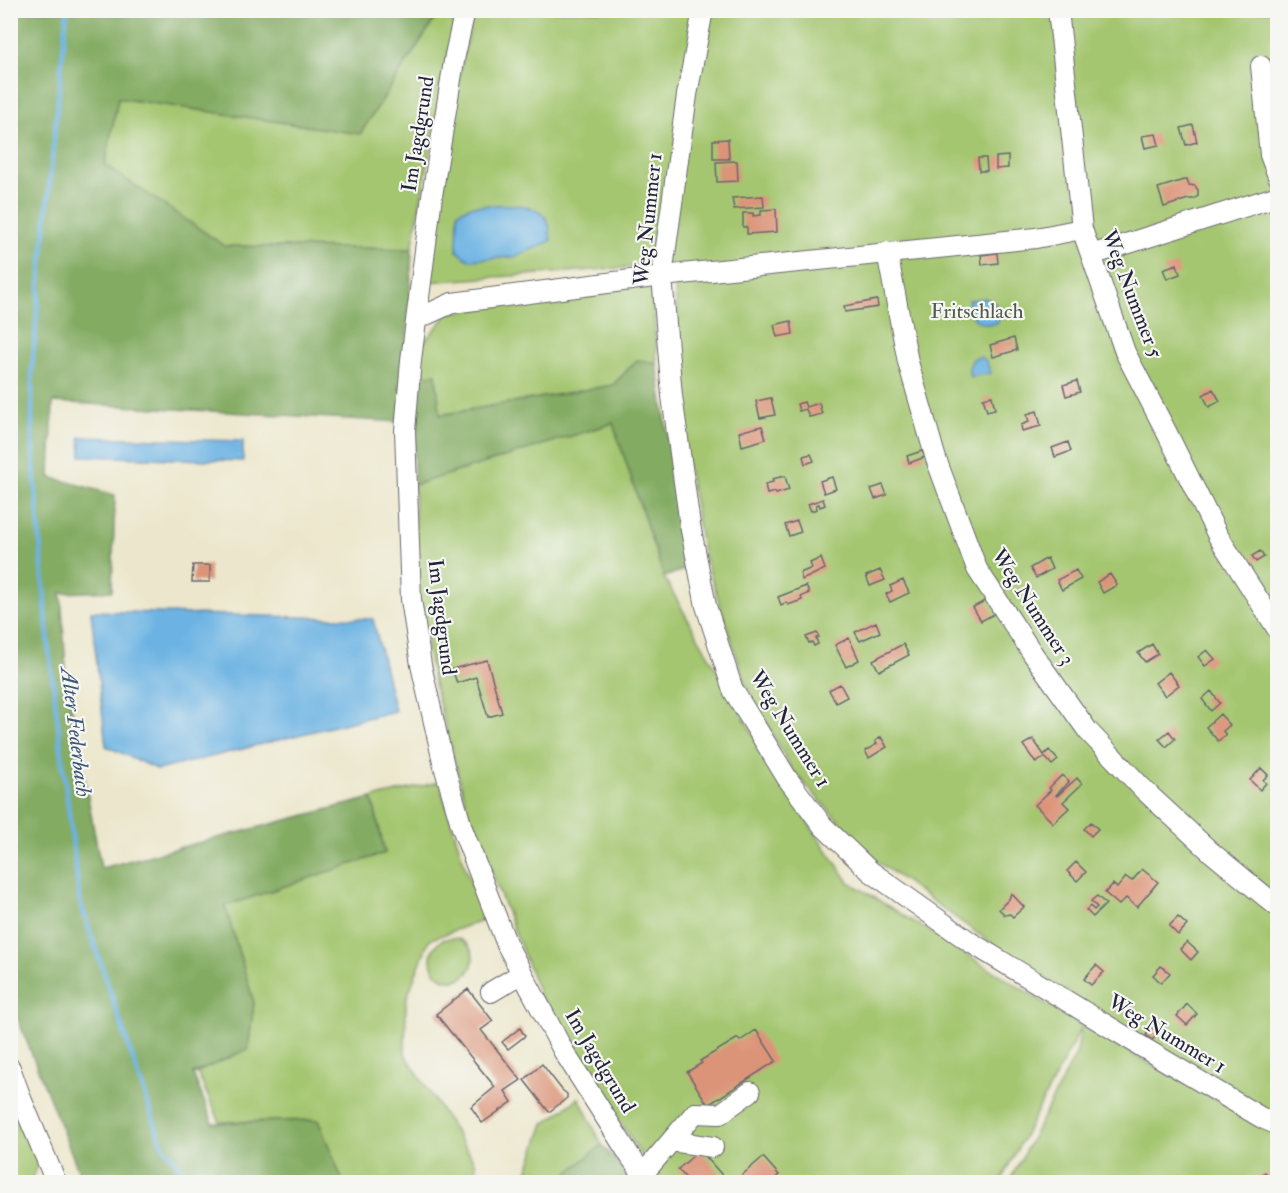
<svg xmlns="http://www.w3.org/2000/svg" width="1288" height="1193" font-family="'IM FELL Double Pica',serif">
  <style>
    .green { fill: #a4c66f; stroke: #637455; stroke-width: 1.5 }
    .forest { fill: #83ab62; stroke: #52664e; stroke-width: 1.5 }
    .water { fill: #6cb3e3; stroke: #476a8f; stroke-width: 1.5 }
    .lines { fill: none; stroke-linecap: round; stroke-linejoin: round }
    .stream { stroke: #6cb3e3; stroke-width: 4.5 }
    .building { fill: #dc9479 }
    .minor-casing { stroke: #69676e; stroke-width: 22 }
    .minor { stroke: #fff; stroke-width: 20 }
    .labels { text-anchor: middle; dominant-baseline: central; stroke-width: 4.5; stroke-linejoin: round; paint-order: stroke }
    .street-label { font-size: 21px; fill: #22223b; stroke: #f6f6f2 }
    .park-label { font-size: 21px; fill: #505b4d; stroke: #f6f6f2 }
    .water-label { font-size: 22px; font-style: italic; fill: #3c5576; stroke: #f6f6f2 }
  </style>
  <rect width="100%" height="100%" fill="#f6f6f2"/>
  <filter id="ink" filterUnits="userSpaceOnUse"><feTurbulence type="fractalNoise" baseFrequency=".0167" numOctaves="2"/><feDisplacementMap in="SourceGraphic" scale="12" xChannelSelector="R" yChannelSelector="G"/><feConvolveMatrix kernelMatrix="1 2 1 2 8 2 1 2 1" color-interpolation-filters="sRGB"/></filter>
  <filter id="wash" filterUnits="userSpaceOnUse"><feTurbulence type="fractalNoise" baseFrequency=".008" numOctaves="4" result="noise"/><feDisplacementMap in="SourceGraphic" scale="24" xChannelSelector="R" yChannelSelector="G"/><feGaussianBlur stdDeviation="1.35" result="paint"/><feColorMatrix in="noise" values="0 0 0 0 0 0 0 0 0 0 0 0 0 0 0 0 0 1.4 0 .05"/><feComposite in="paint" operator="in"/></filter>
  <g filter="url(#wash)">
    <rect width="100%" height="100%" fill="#ece7cc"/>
    <path class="green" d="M440,11H456L412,249L225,246L105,166L118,98L360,134Z
      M474,11H1277V1120L1019,963L874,859L792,770L745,682L703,552L684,445L674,264L429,282L462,61Z
      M643,284L653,293L657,364L637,360L613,385L439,415L414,376L422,344L449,313Z
      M613,423L664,577L783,787L849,882L1082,1026L1277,1133V1182H1009L1077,1052L1081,1028L1000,1182H662L645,1161L540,996L469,815L435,688L417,599L414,485Z
      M439,782L466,870L485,919L429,940L406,1000L405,1054L476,1164L475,1177L525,1178L544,1124L579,1098L602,1145L557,1182H343L318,1120L220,1122L197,1072L248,1049L254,1003L225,906L385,853L372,798Z
      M431 959a21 21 0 1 1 42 0a21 21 0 1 1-42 0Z
      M10,1098L37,1158L36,1169L32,1180L27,1182H11Z"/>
    <path class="forest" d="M10,11H440L360,134L118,98L105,165L225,246L412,249L409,314L400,422L53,402L50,477L115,495L112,591L61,593L67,684L101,868L372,798L385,853L225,906L254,1003L248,1049L193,1074L213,1123L318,1120L343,1182H83L11,1002Z
      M637,360L657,364L677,497L692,567L664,577L613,423L414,485V376L436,374L440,415L613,385Z
      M602,1145L635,1182H557Z"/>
    <path class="water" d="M471,206C492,206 537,198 548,222C550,227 550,235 551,241L514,257L469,260L457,251L458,212Z
      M985,298L992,301L1000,310V317L997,323C981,327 966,318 969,300Z
      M981,357L986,361L991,373L970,377C968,370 969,366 973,359Z
      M80,437L243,441V461L81,456Z
      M91,611L373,619L395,711L158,770L106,746Z"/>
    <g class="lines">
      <path class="stream" d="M67,10L48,198L32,368V442L49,651L80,902L162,1145L192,1182"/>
    </g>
    <g id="blocks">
      <path class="building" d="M1193,125L1197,142L1186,145L1181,128Z
        M1156,134L1159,145L1145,148L1142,136Z
        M728,139L729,159H713V140Z
        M1008,156V168L996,169V157Z
        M978,158H986L987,171H979Z
        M737,161L738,181L717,182L716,162Z
        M1187,179L1189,185L1195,186L1198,190V196L1194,199H1188L1164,207L1158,188Z
        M763,196L764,207L734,209L732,198Z
        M776,209L777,232L747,234V227H743V213H753V216L761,215V210Z
        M997,253L998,263L982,265L981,255Z
        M1177,264L1180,274L1167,279L1163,269Z
        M877,300L878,307L845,312L844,306Z
        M791,321L793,334L777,337L774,325Z
        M1014,338L1017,350L993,357L990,345Z
        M1077,381L1080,392L1066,396L1063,385Z
        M1213,389L1220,401L1209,407L1203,395Z
        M992,396L995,409L987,411L983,398Z
        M771,398L775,415L760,418L756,401Z
        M804,402L806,407L819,403L822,414L809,417L806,409L799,411L797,404Z
        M1037,411L1041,426L1022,431L1021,425L1029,422L1027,414Z
        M762,426L766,439L742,446L739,432Z
        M1068,442L1071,451L1055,457L1052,448Z
        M922,451L925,457L909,463L907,456Z
        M811,454L814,461L805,464L803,456Z
        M785,476L789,490L776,494L775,492L767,494L765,484L773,482L772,479Z
        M832,477L836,489L824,493L820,481Z
        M883,485L887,495L875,499L871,489Z
        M823,499L825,505L820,507L819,504L816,505L817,509L811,511L808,504Z
        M797,521L801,532L789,536L785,525Z
        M1260,551L1264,557L1256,562L1252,556Z
        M821,558L825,569L802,580L800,573L812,568L810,563Z
        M1047,558L1052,569L1036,578L1030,568Z
        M193,565H210V582H192Z
        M880,570L885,580L870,586L866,576Z
        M1076,570L1081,579L1062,590L1057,580Z
        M1110,574L1117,585L1103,593L1097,582Z
        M903,580L909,593L890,602L886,594L892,591L890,586Z
        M806,586L809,593L801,597L802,600L788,605L787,602L781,605L778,597Z
        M987,600L994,614L981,621L973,607Z
        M876,622L880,632L860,641L855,632Z
        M817,633L819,637L816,638L818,644L814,646L812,642L809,643L806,637Z
        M849,638L859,660L846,667L835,645Z
        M903,644L909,655L879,671L873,660Z
        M1152,644L1158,654L1145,662L1138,653Z
        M1207,650L1215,659L1205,666L1198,657Z
        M487,660L502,713L488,717L476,677L457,683L452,669Z
        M1169,672L1179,685L1165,696L1155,683Z
        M840,684L847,697L836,703L829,690Z
        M1211,691L1220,703L1211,711L1202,699Z
        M1220,714L1230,725L1223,731L1226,735L1218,741L1206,727Z
        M1169,731L1175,739L1166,747L1159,739Z
        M881,737L887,747L869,758L865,751L877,744L875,741Z
        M1033,739L1044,755L1049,750L1058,760L1052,765L1045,757L1036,763L1023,745Z
        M1261,768L1268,775L1263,780L1266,783L1260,790L1250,780Z
        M1062,775L1069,782L1056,795L1057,796L1077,778L1082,784L1063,802L1069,808L1053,823L1035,805L1051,790L1049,788Z
        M1091,822L1098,829L1091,836L1084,829Z
        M1076,862L1086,872L1077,881L1067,871Z
        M1142,869L1158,882L1137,907L1126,898L1119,905L1105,893L1113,884L1117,888L1126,877L1132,881Z
        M1011,893L1024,907L1013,917L1010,914L1005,915L999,909L1009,899Z
        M1097,896L1106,904L1093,917L1086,910L1090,906L1094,910L1097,907L1091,901Z
        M1178,917L1187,925L1178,935L1169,926Z
        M1187,942L1198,952L1191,960L1180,949Z
        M1096,965L1104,972L1091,985L1084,979Z
        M1161,966L1170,973L1161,983L1153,975Z
        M468,989L493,1021L481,1030L521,1080L505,1091L512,1102L482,1123L471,1107L495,1087L436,1014Z
        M1187,1004L1197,1014L1187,1025L1177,1016Z
        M1154,1027L1160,1032L1152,1040L1146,1035Z
        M520,1028L525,1036L508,1049L502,1042Z
        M756,1030L776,1061L708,1105L687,1072L702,1063L700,1061L738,1038L740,1041Z
        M542,1064L562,1090L567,1094V1098L549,1112L524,1080Z
        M1273,1101L1278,1104V1110L1274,1114L1269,1110L1273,1105L1271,1103Z
        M700,1150L728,1182H689L678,1169Z
        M763,1157L779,1175L771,1182H734Z
        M1265,1172L1273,1181L1271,1182H1251Z"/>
    </g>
  </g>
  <g filter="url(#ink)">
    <use href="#blocks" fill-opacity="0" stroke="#69676e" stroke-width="1.5"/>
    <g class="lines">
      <defs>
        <path id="minor" d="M465,10L455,55L432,196L411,360L405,431L411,599L421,665L444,766L462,828L507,945L564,1052L630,1156L649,1182
          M703,10L687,95L662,276L672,396L690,525L706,606L733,690L787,778L823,826L870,871L970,942L1144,1048L1262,1118L1278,1125
          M1058,10L1082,229L1125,352L1167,433L1218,536L1278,630
          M1261,66L1270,155L1278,176
          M887,252L908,362L936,459L977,569L1033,654L1088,731L1145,791L1211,852L1278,907
          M1091,255L1278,196
          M417,319L452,303L662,276L1036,238L1082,229
          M491,992L521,974
          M10,1068L22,1101L56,1182
          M671,1141L713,1147
          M643,1174L695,1113L720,1114L750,1092"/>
      </defs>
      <use href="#minor" class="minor-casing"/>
      <use href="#minor" class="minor"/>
    </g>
  </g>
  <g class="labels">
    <g class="street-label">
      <text transform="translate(418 134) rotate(-81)">Im Jagdgrund</text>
      <text transform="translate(648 219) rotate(-84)">Weg Nummer 1</text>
      <text transform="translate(1132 294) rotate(69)">Weg Nummer 5</text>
      <text transform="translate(1033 607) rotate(57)">Weg Nummer 3</text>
      <text transform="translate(442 617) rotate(83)">Im Jagdgrund</text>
      <text transform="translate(790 729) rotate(58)">Weg Nummer 1</text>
      <text transform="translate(1167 1034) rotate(31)">Weg Nummer 1</text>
      <text transform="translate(600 1061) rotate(59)">Im Jagdgrund</text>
    </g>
    <g class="park-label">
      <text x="977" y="311">Fritschlach</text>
    </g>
    <g class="water-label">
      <text transform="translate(76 732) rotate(83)">Alter Federbach</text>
    </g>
  </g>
  <rect width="1288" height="1193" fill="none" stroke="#f6f6f2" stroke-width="36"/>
</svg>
